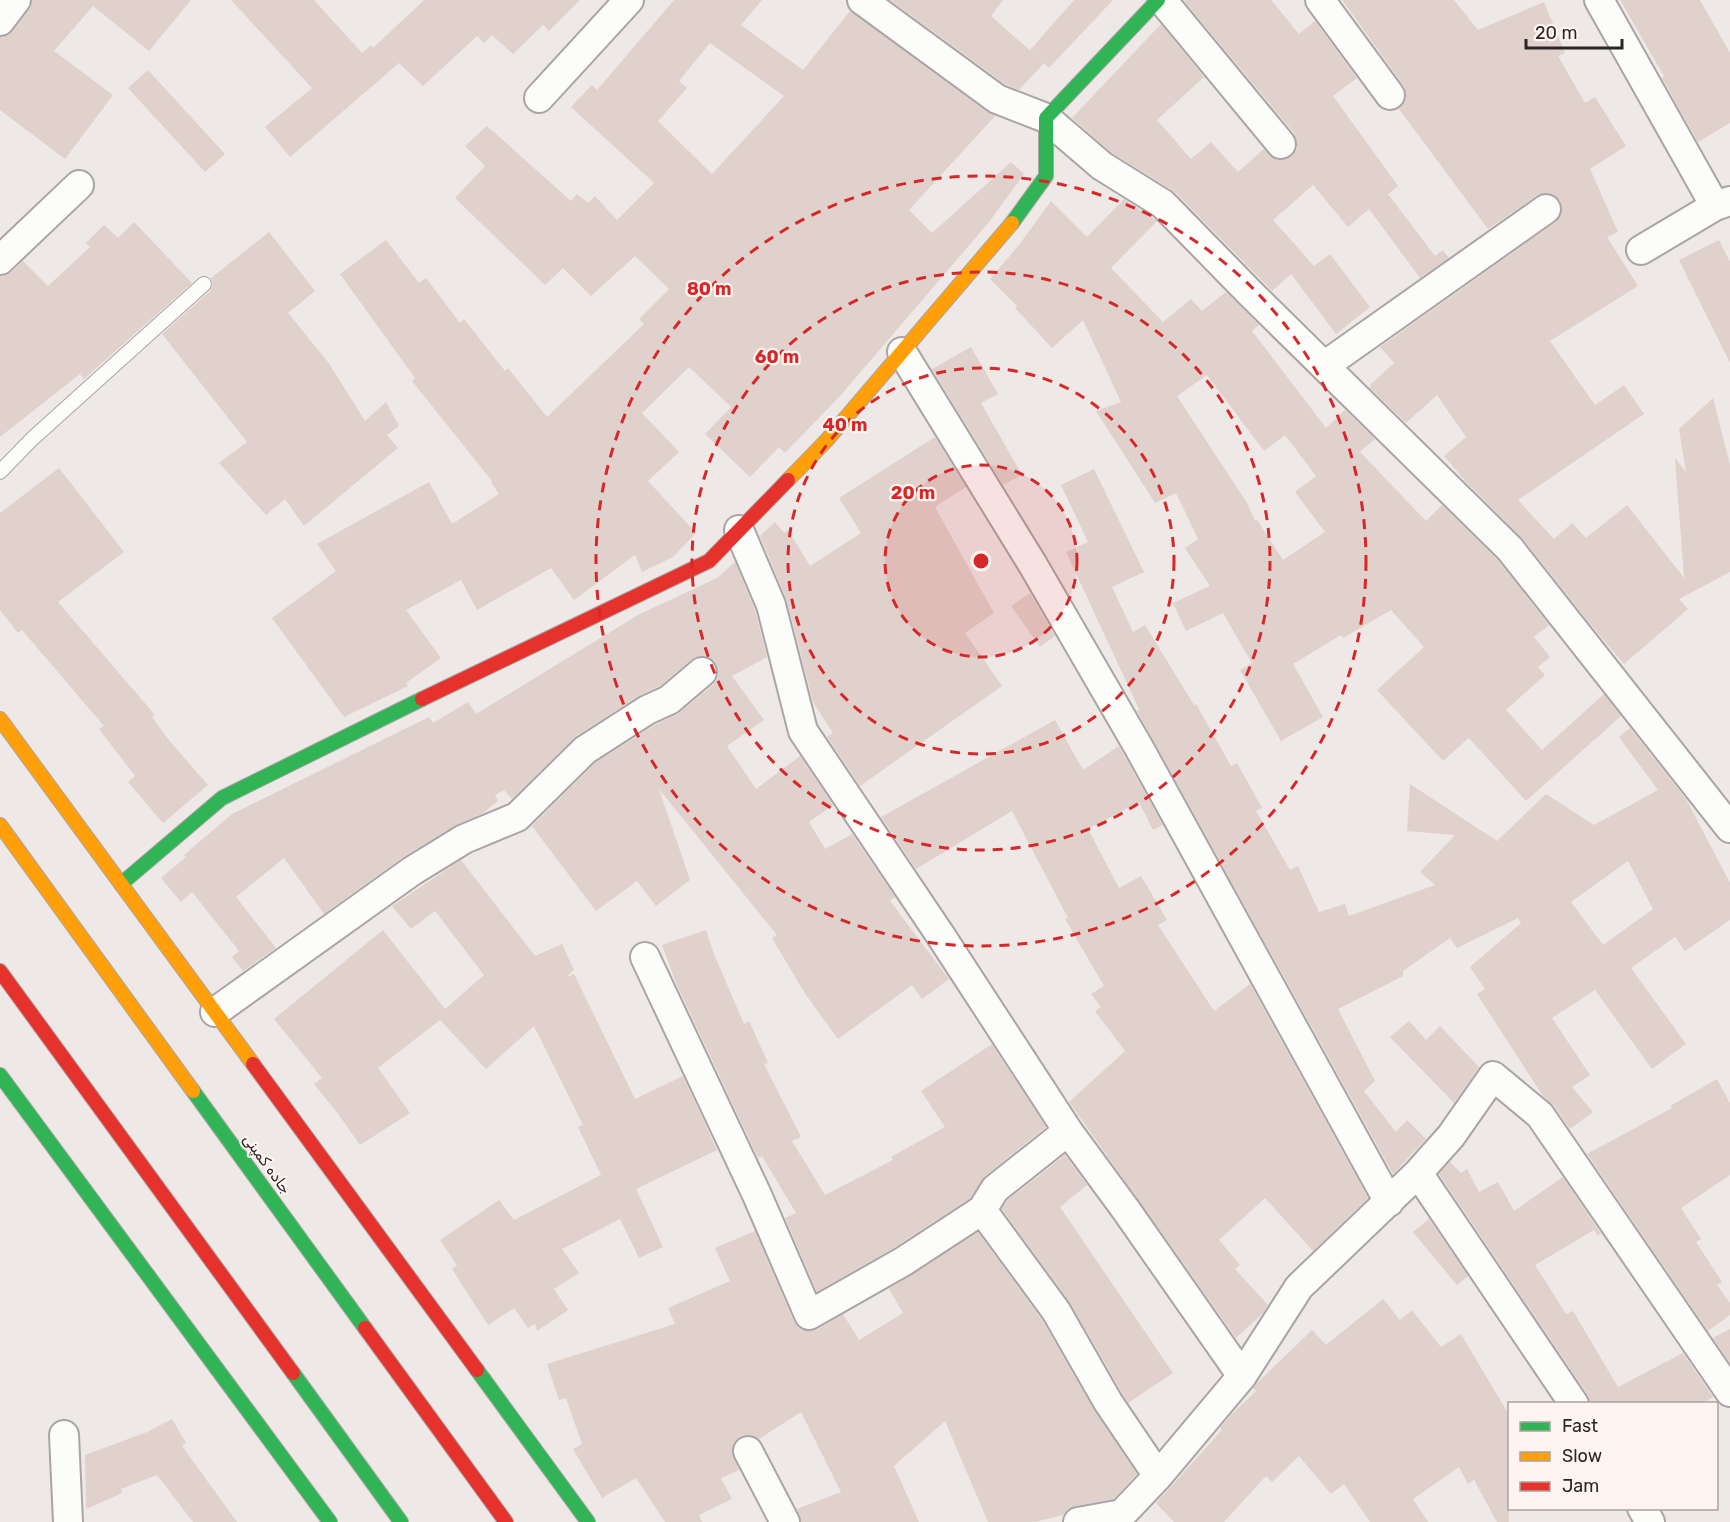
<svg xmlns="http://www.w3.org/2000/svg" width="1730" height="1522" font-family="Rubik,Cairo,sans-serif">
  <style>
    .building { fill: #e1d1cc; fill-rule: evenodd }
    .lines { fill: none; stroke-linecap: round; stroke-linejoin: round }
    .lane-casing { stroke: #aaa5a4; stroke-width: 16 }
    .street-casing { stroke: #aaa5a4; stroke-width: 32 }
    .fast-casing { stroke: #aaa5a4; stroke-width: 16 }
    .slow-casing { stroke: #aaa5a4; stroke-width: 16 }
    .jam-casing { stroke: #aaa5a4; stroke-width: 16 }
    .lane { stroke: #fcfcfb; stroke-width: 14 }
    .street { stroke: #fcfcfb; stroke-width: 28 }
    .fast { stroke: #30b455; stroke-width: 14 }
    .slow { stroke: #ff9f0a; stroke-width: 14 }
    .jam { stroke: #e5322d; stroke-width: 14 }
    .ring { fill: none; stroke: #d62828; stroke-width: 3; stroke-dasharray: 10 8 }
    .labels { text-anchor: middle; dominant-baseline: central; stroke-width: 4.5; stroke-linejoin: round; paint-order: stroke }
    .street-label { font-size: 15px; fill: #2a2625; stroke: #fff4f0 }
    .centre { fill: #d62828; stroke: #fff4f0; stroke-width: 3 }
    .ring-label { font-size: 18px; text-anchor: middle; font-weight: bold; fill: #d62828; stroke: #fff4f0; stroke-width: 4.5; stroke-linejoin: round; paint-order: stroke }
  </style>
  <rect width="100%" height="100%" fill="#eee8e6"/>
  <path class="building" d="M32,0H191L149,51L93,6L54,51L113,95L65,159L0,110V37L7,36L13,31L29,10Z
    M231,0H314L362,53L371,45L373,48L424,0H580L549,31L543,25L513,54L492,35L484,43L477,36L423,86L399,63L290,157L265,127L312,88Z
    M674,0H762L741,25L803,70L850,11L987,112L995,116L909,210L932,233L1011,162L1024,174L989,222L841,395L785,453L779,447L750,477L705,434L731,407L689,367L642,413L679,452L648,481L696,533L673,557L642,572L635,555L574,600L551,568L477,610L461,580L406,610L441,658L406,683L408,686L344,717L272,618L336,571L317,544L429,482L452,524L499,494L491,482L492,481L412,381L415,378L340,274L386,240L419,283L426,278L460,323L464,319L505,371L508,368L547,417L644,324L639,319L669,289L635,256L591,296L563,268L545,285L455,198L485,166L465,146L487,126L571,201L577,194L588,203L595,196L617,220L654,183L571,107L592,85L597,90ZM710,43L784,96L712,174L658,121L687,88L679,81Z
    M890,0H1003L991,16L1043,62L1030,50L1074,0H1113L1049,68L1044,63L1019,90L1005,84Z
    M1186,0H1271L1299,34L1315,21L1357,78L1333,96L1398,186L1388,194L1435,256L1443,250L1449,258L1420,278L1369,209L1348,227L1313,185L1273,220L1314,266L1330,254L1370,307L1336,334L1291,274L1272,291L1175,192L1112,153L1072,118L1161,24L1204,77L1157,120L1191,159L1211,142L1238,172L1264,149L1276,160H1284L1292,156L1297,149V142L1294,133L1184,1Z
    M1342,0H1454L1478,30L1544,2L1565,53L1558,56L1585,103L1595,97L1626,146L1590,169L1618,232L1607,237L1638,286L1550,341L1595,405L1624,385L1644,414L1518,500L1554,539L1572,523L1586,538L1627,505L1684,578L1675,458L1686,472L1679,429L1713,398L1730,465V572L1679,599L1688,609L1624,664L1595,630L1523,539L1466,482L1444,456L1466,437L1437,395L1406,423L1370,388L1371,386L1370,385L1394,363L1380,347L1556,222L1561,216L1562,208L1560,200L1553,194L1544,193L1536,196L1488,229L1399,109L1405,101L1406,94L1404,86Z
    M1620,0H1700L1730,53V123L1698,142L1662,78L1664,76Z
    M148,70L225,154L205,172L128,88Z
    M1124,199L1157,221L1111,268L1163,322L1191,299L1202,311L1226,292L1259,325L1252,331L1326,428L1345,410L1375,439L1360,452L1426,521L1442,505L1498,560L1549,625L1534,637L1550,657L1538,667L1545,675L1506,710L1542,750L1604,694L1621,716L1526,801L1469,738L1443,761L1377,690L1424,647L1391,610L1343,638L1341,635L1293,664L1323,717L1281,741L1240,670L1252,663L1223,613L1186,631L1173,603L1210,586L1185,548L1198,539L1176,493L1155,503L1096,411L1121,402L1083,320L1052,348L1015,308L1017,306L990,279L1019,245L1051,201L1087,237ZM1207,375L1264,451L1285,435L1316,476L1295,492L1325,532L1283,560L1257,520L1255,521L1247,503L1177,396Z
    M134,222L192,283L84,379L80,374L0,437V276L11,272L23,261L48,286L90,247L86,243L104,225L118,238Z
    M269,232L315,291L288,313L328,362L365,421L386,402L399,426L387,435L398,448L304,526L285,499L266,515L219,463L247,442L162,334L210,291L213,286L211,278Z
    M1719,240L1730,262V363L1679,260Z
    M971,347L998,394L981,403L1022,475L1003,485L932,369Z
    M935,437L966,487L935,507L994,613L965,633L1002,686L860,786L827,737L833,733L813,702L787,601L760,536L775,522L784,533L788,530L810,566L861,533L839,498Z
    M59,468L124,552L58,602L155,715L152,717L168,739L208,785L163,823L128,782L135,776L99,729L104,726L22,630L18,633L0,610V513Z
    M1094,469L1144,572L1112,587L1133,632L1145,625L1194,705L1196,704L1231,766L1237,763L1262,808L1256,811L1290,870L1298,866L1319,912L1345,904L1349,916L1435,885L1420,872L1455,835L1407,831L1410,784L1497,841L1546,794L1594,825L1658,790L1619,737L1630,728L1686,799L1730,883V920L1685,951L1675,937L1631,968L1686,1044L1652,1069L1595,990L1552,1018L1590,1075L1572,1087L1593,1112L1570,1129L1554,1106L1543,1096L1477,994L1485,989L1470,967L1521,923L1518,918L1457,948L1450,938L1403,971V976L1338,1009L1375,1081L1364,1091L1396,1132L1407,1120L1426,1139L1393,1174L1137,711L1139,709L1066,552L1088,542L1061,485ZM1628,861L1653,909L1603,945L1571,902Z
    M735,562L755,610L767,657L732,676L764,720L727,746L756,789L800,756L833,805L809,822L825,849L852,834L895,897L890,901L949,979L922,999L912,985L838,1039L806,995L772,938L777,935L659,789L690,880L656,906L637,881L596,911L532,826L595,763L655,725L679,713L713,685L718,677V668L714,661L707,656H700L692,659L660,686L638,696L576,736L512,799L504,790L495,795L498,801L483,813L456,825L403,857L324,914L284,858L236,897L276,948L243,971L232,957L239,951L192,892L181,902L161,878L186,857L184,855L232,814L429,717L433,723L468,702L476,714L638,615L717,578Z
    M1030,593L1055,636L1040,647L1011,606Z
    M1055,720L1083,770L1119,746L1163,825L1153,830L1139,802L1088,829L1119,888L1141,876L1167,920L1158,925L1214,1011L1250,984L1368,1198L1313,1251L1265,1198L1219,1240L1240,1265L1235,1269L1268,1305L1263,1313L1236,1338L1069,1102L1125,1051L1095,1011L1101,1007L1091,994L1104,986L1065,919L1068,918L1012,811L916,869L881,817Z
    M461,860L535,956L562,944L574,970L566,977L574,974L635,1099L683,1076L717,1150L636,1189L663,1247L639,1258L620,1219L562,1249L579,1273L554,1289L568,1310L537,1331L535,1324L528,1328L514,1308L488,1325L452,1269L457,1265L440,1240L499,1200L514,1220L601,1175L578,1127L583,1125L534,1026L486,1069L440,1020L378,1068L410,1113L360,1145L336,1111L314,1084L322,1078L274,1019L383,930L445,1009L484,975L435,911L411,929L392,906Z
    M706,930L714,954L744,1024L749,1021L768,1063L764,1064L801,1137L792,1141L825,1195L893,1160L891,1157L945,1127L921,1091L992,1044L1046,1127L985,1176L970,1198L895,1247L817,1292L785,1218L796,1213L762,1156L758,1158L676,983L662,945Z
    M1409,1021L1426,1040L1440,1026L1479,1067L1454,1103L1390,1037Z
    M1717,1079L1730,1103V1175L1681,1208L1701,1239L1696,1242L1722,1282L1717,1285L1730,1303V1315L1708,1331L1587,1154L1672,1108L1670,1106Z
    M1065,1155L1087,1185L1060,1207L1173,1373L1128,1403L1070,1303L1002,1209L1008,1200Z
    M1450,1162L1461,1173L1467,1169L1479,1192L1498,1182L1514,1211L1563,1177L1601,1234L1598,1236L1594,1230L1535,1265L1566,1314L1573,1311L1618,1387L1683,1353L1713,1397L1701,1404H1590L1588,1395L1439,1174Z
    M1429,1219L1468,1276L1457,1285L1413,1232Z
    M755,1231L794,1322L799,1328L808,1331L817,1330L843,1314L859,1340L903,1313L889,1289L978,1232L1042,1320L1094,1410L1137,1474L1114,1499L1075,1506L1068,1509L1063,1515L1035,1522H988L945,1421L894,1466L919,1522H801L797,1509L841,1492L801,1412L759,1439L748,1435L741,1436L734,1442L732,1451L739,1470L721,1478L732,1499L699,1515L702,1522H665L636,1478L602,1498L573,1449L582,1444L566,1398L559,1400L547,1364L675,1324L668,1308L730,1281L715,1248Z
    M1383,1299L1400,1320L1412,1310L1441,1347L1461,1334L1509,1415V1522H1497L1474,1480L1468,1484L1459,1467L1413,1499L1428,1522H1370L1344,1484L1331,1494L1299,1456L1272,1482L1266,1476L1224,1522H1174L1156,1503L1222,1430L1220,1428L1233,1413L1256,1391L1253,1388L1256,1384L1312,1330L1326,1345Z
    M1730,1329V1363L1713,1338Z
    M172,1419L186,1443L182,1446L237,1522H193L157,1475L121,1489L122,1493L86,1509L85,1455L147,1432Z"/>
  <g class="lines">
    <defs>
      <path id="lane" d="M0,472L32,439L204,284"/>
      <path id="street" d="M862,0L997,99L1046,118L1102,166L1163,204L1250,293L1510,549L1730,828
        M1162,0L1281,144
        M1320,0L1390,95
        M1599,0L1715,206
        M0,21L16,0
        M539,98L629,0
        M1641,250L1715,206L1730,201
        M0,260L79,185
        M902,352L1033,565L1138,746L1389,1202
        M1324,366L1546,209
        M739,530L771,605L803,731L941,936L1068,1131L1126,1210L1242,1376
        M645,957L757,1195L809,1315L904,1261L982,1210L995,1189L1068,1131
        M215,1012L412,871L464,839L517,817L585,750L647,710L669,700L702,672
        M1418,1173L1574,1404
        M982,1210L1056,1311L1108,1402L1158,1476
        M64,1435L68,1522
        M748,1451L785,1522
        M1642,1508L1650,1522
        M1078,1522L1122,1514L1158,1476L1242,1376L1299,1287L1418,1173L1451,1136L1493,1076L1540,1115L1730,1392"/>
      <path id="fast" d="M1012,223L1046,176V118L1158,0
        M121,884L222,798L422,699
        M0,1075L330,1522
        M193,1091L365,1328
        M477,1370L588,1522
        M293,1373L401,1522"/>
      <path id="slow" d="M788,480L826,441L1012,223
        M0,719L253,1064
        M0,825L193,1091"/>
      <path id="jam" d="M422,699L709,561L788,480
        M0,971L293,1373
        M253,1064L477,1370
        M365,1328L506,1522"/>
    </defs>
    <use href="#lane" class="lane-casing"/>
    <use href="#street" class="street-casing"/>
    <use href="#fast" class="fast-casing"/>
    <use href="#slow" class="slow-casing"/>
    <use href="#jam" class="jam-casing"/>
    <use href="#lane" class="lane"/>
    <use href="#street" class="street"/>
    <use href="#fast" class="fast"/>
    <use href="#slow" class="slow"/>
    <use href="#jam" class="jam"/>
  </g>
  <circle cx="981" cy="561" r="96" fill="#d62828" fill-opacity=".12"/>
  <g class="ring">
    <circle cx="981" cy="561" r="96"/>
    <circle cx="981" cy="561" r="193"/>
    <circle cx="981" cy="561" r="289"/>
    <circle cx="981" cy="561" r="385"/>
  </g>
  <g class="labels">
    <g class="street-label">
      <text transform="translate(267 1164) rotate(54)">جاده کمپنی</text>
    </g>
  </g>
  <circle cx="981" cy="561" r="9" class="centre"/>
  <g class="ring-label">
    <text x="709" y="295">80 m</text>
    <text x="777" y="363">60 m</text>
    <text x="845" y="431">40 m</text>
    <text x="913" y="499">20 m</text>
  </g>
  <rect x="1508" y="1402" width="210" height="108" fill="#fff4f0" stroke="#aaa29f" stroke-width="1.5"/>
  <rect x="1520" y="1422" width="30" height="9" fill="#30b455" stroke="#aaa29f" stroke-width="1.5"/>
  <text x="1562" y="1432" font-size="18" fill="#2a2625">Fast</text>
  <rect x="1520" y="1452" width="30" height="9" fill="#ff9f0a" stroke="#aaa29f" stroke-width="1.5"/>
  <text x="1562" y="1462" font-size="18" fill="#2a2625">Slow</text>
  <rect x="1520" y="1482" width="30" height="9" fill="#e5322d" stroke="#aaa29f" stroke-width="1.5"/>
  <text x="1562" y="1492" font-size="18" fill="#2a2625">Jam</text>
  <path d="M1526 39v9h96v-9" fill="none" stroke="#2a2625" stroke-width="3"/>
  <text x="1535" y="39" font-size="18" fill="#2a2625" stroke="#fff4f0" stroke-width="4.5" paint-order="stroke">20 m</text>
</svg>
